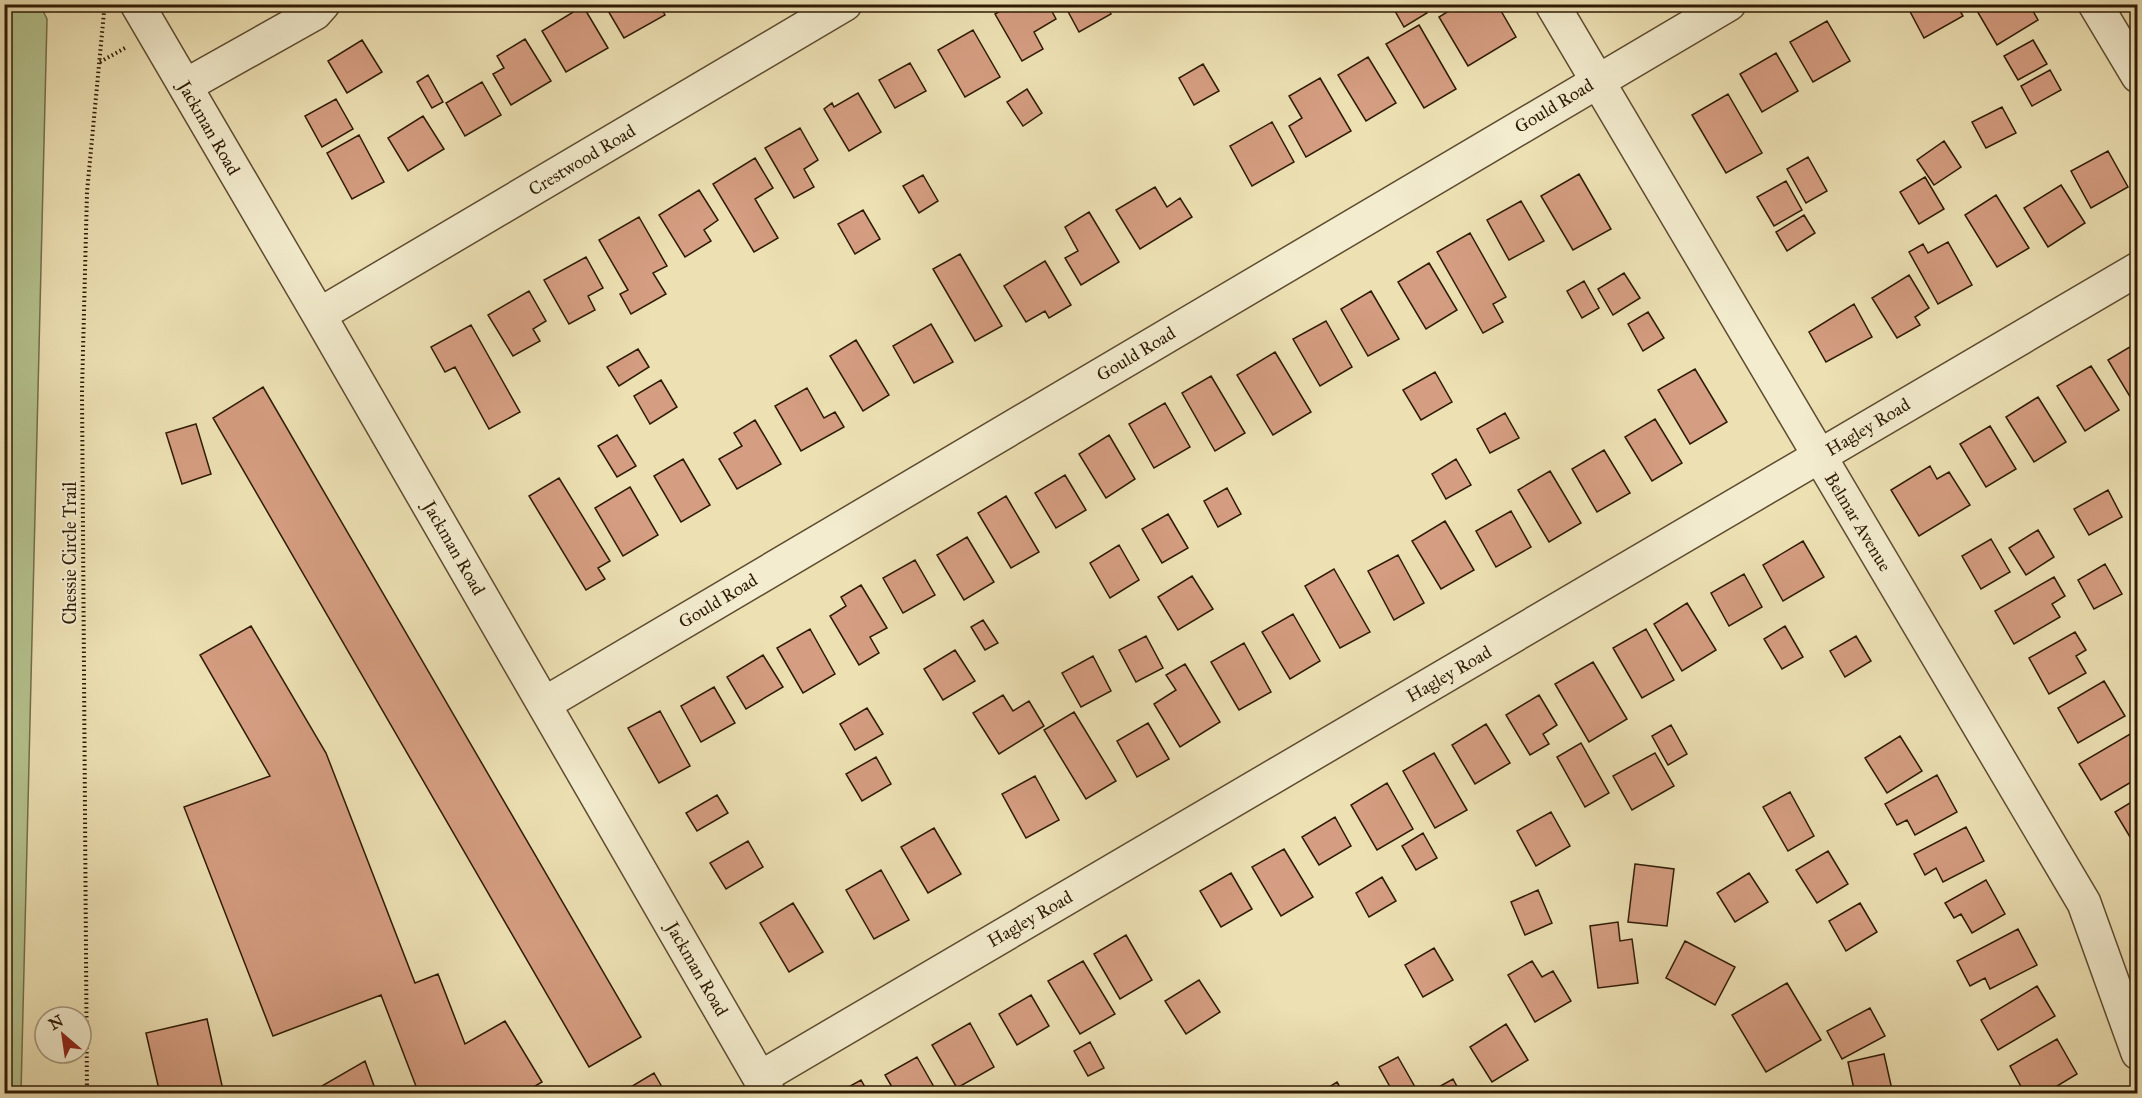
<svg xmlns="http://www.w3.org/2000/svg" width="2142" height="1098" font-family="'IM FELL Great Primer',serif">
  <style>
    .green { fill: #b5c38f; stroke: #726f4a; stroke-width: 1.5 }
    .building { fill: #d59d81; stroke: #2e1b04; stroke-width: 1.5 }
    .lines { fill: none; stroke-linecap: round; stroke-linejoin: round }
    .minor-casing { stroke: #5e4c30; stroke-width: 36 }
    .path { stroke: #2e1b04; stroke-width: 4; stroke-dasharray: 1.5 3; stroke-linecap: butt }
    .minor { stroke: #f3ecce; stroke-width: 33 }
    .labels { text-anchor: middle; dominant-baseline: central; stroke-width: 4.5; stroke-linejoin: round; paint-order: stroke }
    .street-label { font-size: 18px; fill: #2e1b04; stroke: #f3ecce }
  </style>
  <rect width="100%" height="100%" fill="#ede1b4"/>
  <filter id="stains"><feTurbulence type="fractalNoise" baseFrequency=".00333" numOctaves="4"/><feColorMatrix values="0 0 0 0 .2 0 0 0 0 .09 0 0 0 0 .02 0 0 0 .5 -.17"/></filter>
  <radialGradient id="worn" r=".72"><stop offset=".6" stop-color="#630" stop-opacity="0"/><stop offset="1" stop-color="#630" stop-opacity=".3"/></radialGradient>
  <path class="green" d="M40,5L47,19L21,1093L5,1094L4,5Z"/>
  <path class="building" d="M615,4H659L665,15L624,38L607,9Z
    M1012,4H1048L1056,19L1034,32L1043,49L1022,61L995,14Z
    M1064,4H1106L1111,14L1079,32Z
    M1391,4H1422L1427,13L1404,27Z
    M1460,4H1497L1516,37L1468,66L1439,17Z
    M1906,4H1956L1963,16L1924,38Z
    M1973,4H2029L2038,20L1997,45Z
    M583,6L608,48L566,72L542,31Z
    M1827,21L1850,61L1813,82L1790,42Z
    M1419,25L1456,89L1424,108L1386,44Z
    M973,30L1000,77L965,97L938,50Z
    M525,39L551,81L511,105L493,74L504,68L497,56Z
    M362,40L382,72L347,93L328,61Z
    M2033,40L2047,64L2018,80L2004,56Z
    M1776,53L1798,91L1762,112L1740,74Z
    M1368,57L1396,103L1366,121L1338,75Z
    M910,63L926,91L895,108L879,80Z
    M1203,64L1219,91L1194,105L1179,78Z
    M2050,70L2061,90L2032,106L2021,86Z
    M428,75L443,102L432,108L417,82Z
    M1320,78L1351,131L1306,157L1289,126L1302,118L1289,96Z
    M482,82L501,115L465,136L446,103Z
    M1027,89L1042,113L1023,126L1007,102Z
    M858,93L881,132L849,151L824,109L832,103L834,107Z
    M1728,94L1762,153L1726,173L1692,115Z
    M336,99L353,129L322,147L305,116Z
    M2002,107L2016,133L1986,148L1972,122Z
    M423,116L444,149L408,171L388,138Z
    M1272,122L1294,162L1252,186L1230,146Z
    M800,128L818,160L804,169L814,187L794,198L765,148Z
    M359,135L384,182L352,199L327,153Z
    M1944,141L1961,167L1934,185L1917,160Z
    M2108,151L2128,187L2091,208L2071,171Z
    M1808,157L1827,191L1806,203L1787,169Z
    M755,158L773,188L755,199L778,238L754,252L713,184Z
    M1579,174L1611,229L1573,250L1541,196Z
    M923,175L938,201L919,213L903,186Z
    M1925,177L1944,209L1919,224L1900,192Z
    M1786,181L1802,210L1774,226L1757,197Z
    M2061,185L2085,223L2048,247L2024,208Z
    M1155,187L1167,207L1180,198L1192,217L1140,249L1116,210Z
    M699,190L718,220L704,230L711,241L685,257L659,215Z
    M1996,195L2029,248L1997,267L1965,215Z
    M1521,201L1544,241L1509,260L1487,220Z
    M863,210L880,239L855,254L838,224Z
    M1089,212L1119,262L1081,285L1065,258L1078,251L1065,227Z
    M1804,215L1815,233L1787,251L1776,232Z
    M639,217L667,266L653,273L666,294L631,314L620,294L628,290L599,240Z
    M1470,233L1506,297L1493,304L1503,322L1483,333L1437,252Z
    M1948,242L1972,285L1938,304L1909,252L1923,244L1928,253Z
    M960,254L1002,326L975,341L933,269Z
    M586,257L603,288L588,296L595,310L569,324L544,280Z
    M1045,261L1071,305L1049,318L1045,311L1026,322L1004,286Z
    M1429,263L1457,310L1426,329L1398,282Z
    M1624,273L1640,298L1613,315L1598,289Z
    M1909,275L1929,308L1915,317L1920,325L1897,338L1872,298Z
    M1584,281L1599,308L1582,318L1567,291Z
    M529,291L546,321L533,329L540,341L513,356L488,315Z
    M1371,291L1399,339L1368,356L1341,309Z
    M1854,304L1872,337L1826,362L1809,332Z
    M1648,312L1664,338L1643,351L1628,324Z
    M1326,321L1352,367L1320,386L1293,339Z
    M931,324L953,362L914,383L893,346Z
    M471,325L520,412L489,429L455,367L445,372L431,347Z
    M856,340L889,395L863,411L830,356Z
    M2138,342V396L2132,400L2108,360Z
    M638,349L649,367L619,386L607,367Z
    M1275,352L1311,412L1273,435L1237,375Z
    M2091,366L2119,410L2085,431L2057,386Z
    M1695,369L1727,422L1690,444L1658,390Z
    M1435,372L1452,402L1421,420L1403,390Z
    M1211,376L1245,433L1215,451L1182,393Z
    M661,380L677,407L650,424L634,396Z
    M263,387L641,1037L589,1067L213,418Z
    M807,388L824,418L835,412L844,427L801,451L775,406Z
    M2038,397L2066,442L2034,462L2006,417Z
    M1165,403L1190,447L1154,468L1129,424Z
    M1505,413L1519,438L1490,453L1477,429Z
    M1655,419L1682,463L1652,481L1625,437Z
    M755,420L781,464L737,489L719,459L742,446L734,433Z
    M196,424L211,474L182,484L166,433Z
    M1990,426L2016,469L1986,487L1960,444Z
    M617,435L636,466L617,477L598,446Z
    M1109,435L1135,479L1106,498L1079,454Z
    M1604,450L1630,493L1597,512L1572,469Z
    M683,459L710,505L681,522L654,476Z
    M1456,459L1471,485L1446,499L1432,474Z
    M1930,466L1937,479L1949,472L1970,505L1919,536L1891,490Z
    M1550,471L1581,523L1549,542L1518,490Z
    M1065,475L1086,510L1056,528L1035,493Z
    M559,478L610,561L598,568L605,579L586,590L529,496Z
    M630,487L658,535L623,556L595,508Z
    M1227,488L1241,514L1218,527L1204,501Z
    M2108,490L2122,517L2089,535L2074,509Z
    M1006,496L1039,552L1011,568L978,513Z
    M1511,511L1531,547L1496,567L1476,531Z
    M1168,514L1188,548L1162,563L1142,529Z
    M1445,521L1474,570L1441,589L1412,541Z
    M2038,530L2054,557L2026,575L2009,548Z
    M967,537L994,582L964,600L937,555Z
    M1991,539L2010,572L1981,589L1962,556Z
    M1803,541L1824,577L1783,601L1763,565Z
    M1119,545L1139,580L1110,598L1090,563Z
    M1398,555L1424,603L1394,620L1368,571Z
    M915,560L935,595L903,613L883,578Z
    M2105,564L2122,594L2094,609L2078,580Z
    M1334,569L1370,632L1340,648L1305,586Z
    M1744,574L1762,607L1729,626L1711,593Z
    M1192,576L1213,609L1178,630L1158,597Z
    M2054,577L2065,596L2052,604L2060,617L2014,644L1995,611Z
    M861,585L887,628L870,637L879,653L859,665L830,616L846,606L841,597Z
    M1687,603L1716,650L1682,671L1654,624Z
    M1293,614L1320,661L1290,679L1262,632Z
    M983,620L998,643L985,650L971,627Z
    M251,626L326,753L415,983L438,974L465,1044L505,1021L542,1082L522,1094H419L381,995L273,1036L184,807L270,776L200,655Z
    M1785,626L1803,657L1782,669L1764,639Z
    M810,629L835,674L803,693L777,648Z
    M1646,629L1674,680L1642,698L1613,648Z
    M2075,632L2086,650L2076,656L2086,673L2049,694L2029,658Z
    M1146,636L1163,668L1136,682L1119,650Z
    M1856,636L1871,661L1845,677L1830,651Z
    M1244,643L1271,692L1239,710L1211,662Z
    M955,650L975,681L943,700L924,669Z
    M763,655L783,687L746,709L727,677Z
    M1093,656L1111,691L1081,707L1062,673Z
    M1593,662L1627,719L1589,742L1555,684Z
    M1185,664L1220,722L1180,747L1154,704L1176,690L1166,675Z
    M2104,681L2125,716L2078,743L2058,708Z
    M714,687L735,723L701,742L681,706Z
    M1003,695L1013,711L1029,701L1044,726L999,754L973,713Z
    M1539,695L1557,725L1543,734L1549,744L1530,755L1506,715Z
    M867,708L883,734L855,750L840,724Z
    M660,711L690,766L659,783L628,728Z
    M1074,712L1116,781L1086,799L1044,730Z
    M1148,723L1169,759L1137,777L1117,741Z
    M1486,724L1510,763L1475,784L1452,745Z
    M1671,725L1687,754L1668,765L1652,736Z
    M2137,730L2138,778L2101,800L2079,764Z
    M1900,736L1922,771L1887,793L1865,758Z
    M1581,743L1609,793L1585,807L1557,757Z
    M1434,753L1467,810L1435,828L1403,771Z
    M1655,753L1674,786L1632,810L1613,776Z
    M876,757L891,784L862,801L846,774Z
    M1937,775L1957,812L1915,835L1907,820L1897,825L1885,804Z
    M1035,776L1059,820L1026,838L1002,794Z
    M1387,783L1413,829L1377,850L1351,805Z
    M1790,792L1814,836L1788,851L1763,807Z
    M717,795L728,813L697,831L686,813Z
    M2138,798V846L2136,847L2115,812Z
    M1551,812L1570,846L1536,866L1517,831Z
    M1335,817L1351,846L1319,865L1302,837Z
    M1966,827L1984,861L1943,882L1936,868L1925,875L1914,854Z
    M934,828L961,874L928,893L901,847Z
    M1423,833L1437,858L1416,870L1402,846Z
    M748,841L763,867L726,889L710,863Z
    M1284,849L1313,897L1281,916L1252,867Z
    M1828,851L1848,884L1817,903L1796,870Z
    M1635,864L1674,869L1667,926L1628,922Z
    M881,870L909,920L874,939L846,890Z
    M1231,873L1252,909L1221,927L1200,891Z
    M1749,873L1768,902L1735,922L1717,893Z
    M1382,877L1396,901L1369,917L1356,893Z
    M1986,880L2005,914L1972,933L1961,914L1954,918L1945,903Z
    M1538,890L1552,923L1525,935L1511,902Z
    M793,903L823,952L789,972L760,923Z
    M1860,903L1877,932L1846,951L1829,921Z
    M1618,922L1620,941L1632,939L1638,983L1598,988L1590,926Z
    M2018,929L2037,965L1990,989L1985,978L1970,986L1957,961Z
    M1126,935L1152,980L1120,999L1094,954Z
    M1685,941L1735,967L1715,1005L1666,978Z
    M1434,948L1453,980L1423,997L1405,965Z
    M1083,961L1115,1014L1080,1034L1048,981Z
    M1532,961L1542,977L1553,971L1571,1001L1535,1022L1508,975Z
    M1199,980L1220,1012L1186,1034L1165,1001Z
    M1787,983L1821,1040L1766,1072L1732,1015Z
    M2037,986L2055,1016L1998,1050L1981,1020Z
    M1031,995L1049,1026L1017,1045L999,1014Z
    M1870,1008L1885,1036L1842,1059L1827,1031Z
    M207,1019L223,1090L209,1094H160L146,1033Z
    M970,1023L994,1067L957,1088L932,1045Z
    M1506,1024L1528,1060L1492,1082L1470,1047Z
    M2057,1039L2077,1074L2044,1094H2025L2010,1066Z
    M1090,1042L1104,1068L1088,1076L1074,1051Z
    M1884,1054L1893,1094H1855L1848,1062Z
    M917,1057L938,1094H896L885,1075Z
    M1398,1057L1415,1087L1404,1094H1394L1379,1067Z
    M365,1061L377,1094H308Z
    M654,1073L666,1094H619Z
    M1453,1079L1461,1094H1426Z
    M861,1080L869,1094H836Z
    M1337,1082L1344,1094H1318Z"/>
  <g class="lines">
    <defs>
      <path id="minor" d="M137,4L319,315L769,1094
        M1552,4L2084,903L2138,1053
        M2095,4L2138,76
        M185,86L315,13L323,4
        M319,315L845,4
        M544,704L1729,4
        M760,1078L2138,269"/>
    </defs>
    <use href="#minor" class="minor-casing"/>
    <path class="path" d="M100,62L125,48
      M87,1094L82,391L87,192L104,12"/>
    <use href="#minor" class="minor"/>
  </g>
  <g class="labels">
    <g class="street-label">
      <text transform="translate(1554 106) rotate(-31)">Gould Road</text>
      <text transform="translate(209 128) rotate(60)">Jackman Road</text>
      <text transform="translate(582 160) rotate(-31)">Crestwood Road</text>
      <text transform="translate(1136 354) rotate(-31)">Gould Road</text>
      <text transform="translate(1868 427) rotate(-31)">Hagley Road</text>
      <text transform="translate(1858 522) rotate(59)">Belmar Avenue</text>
      <text transform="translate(454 548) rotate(60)">Jackman Road</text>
      <text transform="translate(70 553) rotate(-90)">Chessie Circle Trail</text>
      <text transform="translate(718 601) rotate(-31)">Gould Road</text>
      <text transform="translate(1449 674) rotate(-30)">Hagley Road</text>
      <text transform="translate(1030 919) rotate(-30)">Hagley Road</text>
      <text transform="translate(697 969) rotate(60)">Jackman Road</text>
    </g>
  </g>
  <rect width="2142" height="1098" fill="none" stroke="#ede1b4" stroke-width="24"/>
  <rect x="6" y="6" width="2130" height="1086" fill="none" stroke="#2e1b04" stroke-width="3"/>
  <rect x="12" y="12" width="2118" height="1074" fill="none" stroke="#2e1b04" stroke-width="1.5"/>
  <g transform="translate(63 1035) rotate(331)"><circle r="28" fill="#f3ecce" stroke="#a4987d" stroke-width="1.5"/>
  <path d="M0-4.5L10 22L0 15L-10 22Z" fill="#8f2418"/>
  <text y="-9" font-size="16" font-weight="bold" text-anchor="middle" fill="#2e1b04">N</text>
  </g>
  <rect width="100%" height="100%" filter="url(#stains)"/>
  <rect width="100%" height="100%" fill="url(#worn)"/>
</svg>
